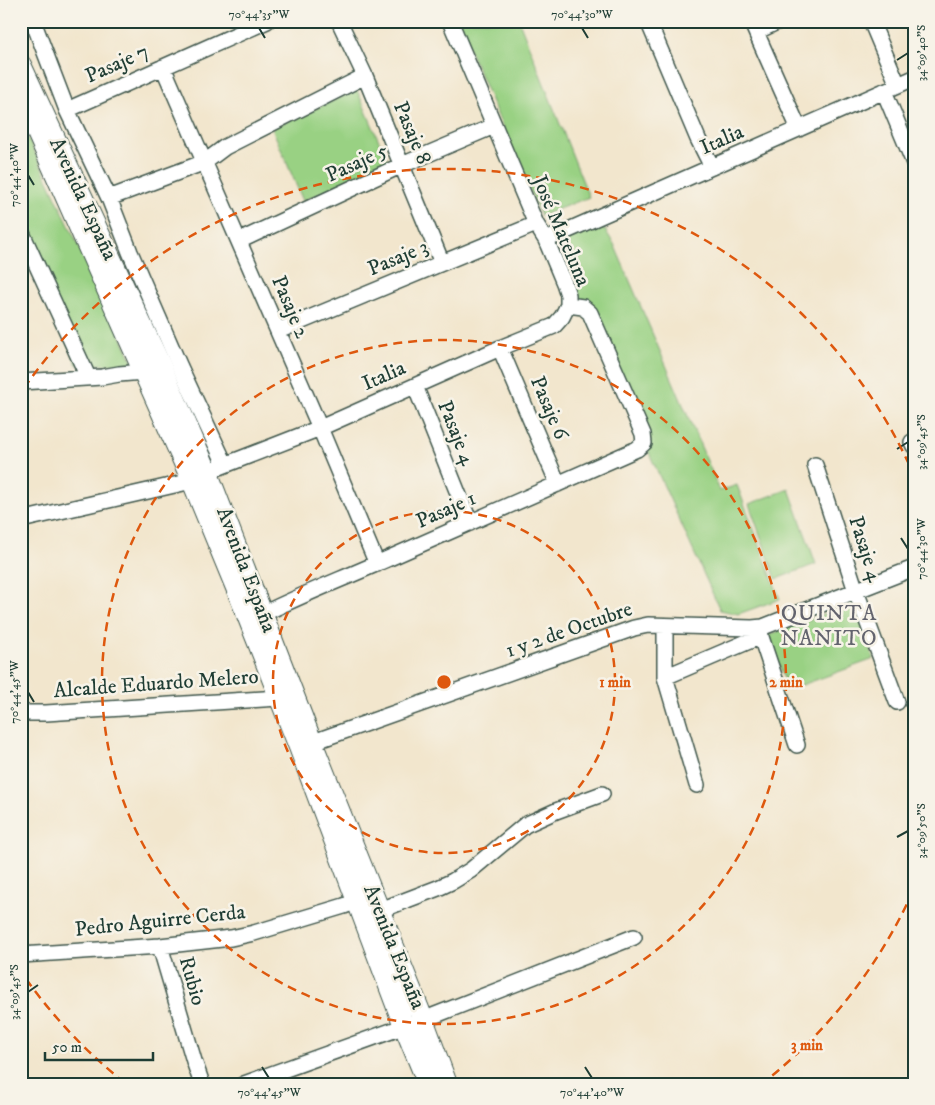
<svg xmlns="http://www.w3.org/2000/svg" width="935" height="1105" font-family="'IM FELL DW Pica',serif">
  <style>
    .green { fill: #99d183; stroke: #5c875c }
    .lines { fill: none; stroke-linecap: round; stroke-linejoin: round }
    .minor-casing { stroke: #3f564b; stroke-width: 18 }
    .major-casing { stroke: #3f564b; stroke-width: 22 }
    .minor { stroke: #fff; stroke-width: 15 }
    .major { stroke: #fff; stroke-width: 20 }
    .ticks { fill: none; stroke: #1f3d34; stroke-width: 2 }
    .ring { fill: none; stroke: #de580e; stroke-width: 2.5; stroke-dasharray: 9 6 }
    .labels { text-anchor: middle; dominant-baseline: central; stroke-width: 5; stroke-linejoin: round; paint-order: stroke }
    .street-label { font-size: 21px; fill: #1f3d34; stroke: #f7f3e8 }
    .neighbourhood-label { font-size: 22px; letter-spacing: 1px; fill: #63646e; stroke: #f7f3e8 }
    .centre { fill: #de580e; stroke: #f7f3e8; stroke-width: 2.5 }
    .ring-label { font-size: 15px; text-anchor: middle; font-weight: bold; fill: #de580e; stroke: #f7f3e8; stroke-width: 5; stroke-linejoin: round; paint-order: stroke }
    .neatline { fill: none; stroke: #1f3d34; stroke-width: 2 }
    .ticks-label { font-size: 12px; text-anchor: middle; fill: #1f3d34 }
  </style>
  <rect width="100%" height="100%" fill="#f7f3e8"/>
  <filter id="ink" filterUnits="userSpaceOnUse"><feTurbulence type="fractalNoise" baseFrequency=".02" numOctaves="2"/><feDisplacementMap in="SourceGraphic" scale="10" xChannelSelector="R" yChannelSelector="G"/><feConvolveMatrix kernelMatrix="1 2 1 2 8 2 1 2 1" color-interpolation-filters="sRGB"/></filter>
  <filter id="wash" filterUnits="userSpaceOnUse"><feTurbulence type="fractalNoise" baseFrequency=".0096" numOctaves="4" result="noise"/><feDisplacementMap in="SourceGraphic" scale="20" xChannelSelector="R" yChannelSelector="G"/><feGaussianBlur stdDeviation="1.12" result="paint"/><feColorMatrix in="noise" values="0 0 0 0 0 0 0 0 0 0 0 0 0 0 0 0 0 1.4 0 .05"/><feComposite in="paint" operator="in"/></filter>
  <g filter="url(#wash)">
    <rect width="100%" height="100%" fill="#f2e6cd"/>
    <path class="green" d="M457,21H519L589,197L541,216Z
      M357,90L389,164L303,201L272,128Z
      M21,123L134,364L77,365L21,243Z
      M600,222L614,244L720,491L737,485L780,599L738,614L720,610L583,307L572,289L566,241Z
      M789,489L816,564L776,579L749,504Z
      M854,603L874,659L788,690L768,635Z"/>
  </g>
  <g filter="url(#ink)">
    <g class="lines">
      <defs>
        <path id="minor" d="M33,21L67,110L109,198L130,252L180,367L225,464
          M339,21L365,76L442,263
          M450,21L536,224L546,240L564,283L568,295V305
          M648,21L698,139L712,167
          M751,21L799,129
          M871,21L898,85
          M756,32L779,21
          M163,67L320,428L377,564
          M884,91L914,163
          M67,110L267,21
          M109,198L205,162L225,147L365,76
          M21,231L88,377
          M546,240L914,78
          M239,241L402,165L494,126
          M278,331L536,224
          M500,348L558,484
          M21,382L102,377L119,374L144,372L151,369
          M415,386L470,523
          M912,442L914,446
          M815,465L856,591L897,702
          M217,468L320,428L500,348L554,326L562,317L568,305
          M21,520L192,481
          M263,614C303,594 345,578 385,560C469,523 553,486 637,449L644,443L643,434L590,313L583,307L568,305
          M758,628L797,745
          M665,677V626
          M21,713H46L279,698L289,696
          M302,746L634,628L648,625L752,628L763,627L914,568
          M697,785L665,677L761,636
          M370,914L438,888L453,881L471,870L525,825L556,811L602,794
          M160,946L194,1061L202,1084
          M21,955L160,946L231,938L254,933L344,906L365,898
          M244,1084L433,1016L634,937"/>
        <path id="major" d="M21,65L161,366L207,471L312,742L423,1019L447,1084
          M27,110L192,481L241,600L299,747L404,1026L428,1084"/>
      </defs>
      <use href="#minor" class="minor-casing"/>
      <use href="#major" class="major-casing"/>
      <use href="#minor" class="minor"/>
      <use href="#major" class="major"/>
    </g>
  </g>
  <path class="ticks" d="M259,28L265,38M582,28L588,38M897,60L908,53M28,175L34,185M897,449L908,442M901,538L908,549M28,692L34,702M897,837L908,831M28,992L38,985M262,1067L269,1078M585,1067L592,1078"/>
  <g class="ring">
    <circle cx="444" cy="682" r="171"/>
    <circle cx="444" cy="682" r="342"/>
    <path d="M913 891A513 513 0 0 1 763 1083M125 1083A513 513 0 0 1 24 976M24 388A513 513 0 0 1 913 473"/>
  </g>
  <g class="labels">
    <g class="street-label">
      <text transform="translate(117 64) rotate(-24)">Pasaje 7</text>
      <text transform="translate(412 133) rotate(67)">Pasaje 8</text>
      <text transform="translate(722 140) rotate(-24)">Italia</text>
      <text transform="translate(357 163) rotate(-25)">Pasaje 5</text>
      <text transform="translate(83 199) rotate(65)">Avenida España</text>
      <text transform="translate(561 231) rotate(67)">José Mateluna</text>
      <text transform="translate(398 258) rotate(-23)">Pasaje 3</text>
      <text transform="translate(290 307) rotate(67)">Pasaje 2</text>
      <text transform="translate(384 376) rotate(-24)">Italia</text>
      <text transform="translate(549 408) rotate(67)">Pasaje 6</text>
      <text transform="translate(456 433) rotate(68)">Pasaje 4</text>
      <text transform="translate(446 510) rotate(-24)">Pasaje 1</text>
      <text transform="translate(865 549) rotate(72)">Pasaje 4</text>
      <text transform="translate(246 570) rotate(69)">Avenida España</text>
      <text transform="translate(569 630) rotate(-19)">1 y 2 de Octubre</text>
      <text transform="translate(156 684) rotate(-4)">Alcalde Eduardo Melero</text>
      <text transform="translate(160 921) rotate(-6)">Pedro Aguirre Cerda</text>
      <text transform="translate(394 947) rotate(68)">Avenida España</text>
      <text transform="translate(192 981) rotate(74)">Rubio</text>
    </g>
    <g class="neighbourhood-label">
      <text x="829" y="613">QUINTA<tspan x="829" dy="25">NANITO</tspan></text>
    </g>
  </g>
  <circle cx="444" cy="682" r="8" class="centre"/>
  <g class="ring-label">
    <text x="615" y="687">1 min</text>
    <text x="786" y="687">2 min</text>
    <text x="807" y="1050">3 min</text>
  </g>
  <rect width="935" height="1105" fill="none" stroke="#f7f3e8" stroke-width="55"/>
  <path d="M45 1052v8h108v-8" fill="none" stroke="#1f3d34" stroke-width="2.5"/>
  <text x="52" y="1052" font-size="15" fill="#1f3d34" stroke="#f7f3e8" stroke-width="4" paint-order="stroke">50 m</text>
  <rect x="28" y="28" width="880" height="1050" class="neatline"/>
  <g class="ticks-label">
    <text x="259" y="18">70°44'35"W</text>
    <text x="582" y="18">70°44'30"W</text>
    <text transform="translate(921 53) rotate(-90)" y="4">34°09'40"S</text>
    <text transform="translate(14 175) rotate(-90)" y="4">70°44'40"W</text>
    <text transform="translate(921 442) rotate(-90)" y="4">34°09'45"S</text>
    <text transform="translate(921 549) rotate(-90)" y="4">70°44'30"W</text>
    <text transform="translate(14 692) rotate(-90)" y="4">70°44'45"W</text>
    <text transform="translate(921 831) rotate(-90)" y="4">34°09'50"S</text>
    <text transform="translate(14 992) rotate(-90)" y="4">34°09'45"S</text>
    <text x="269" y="1096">70°44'45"W</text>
    <text x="592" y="1096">70°44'40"W</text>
  </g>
</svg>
